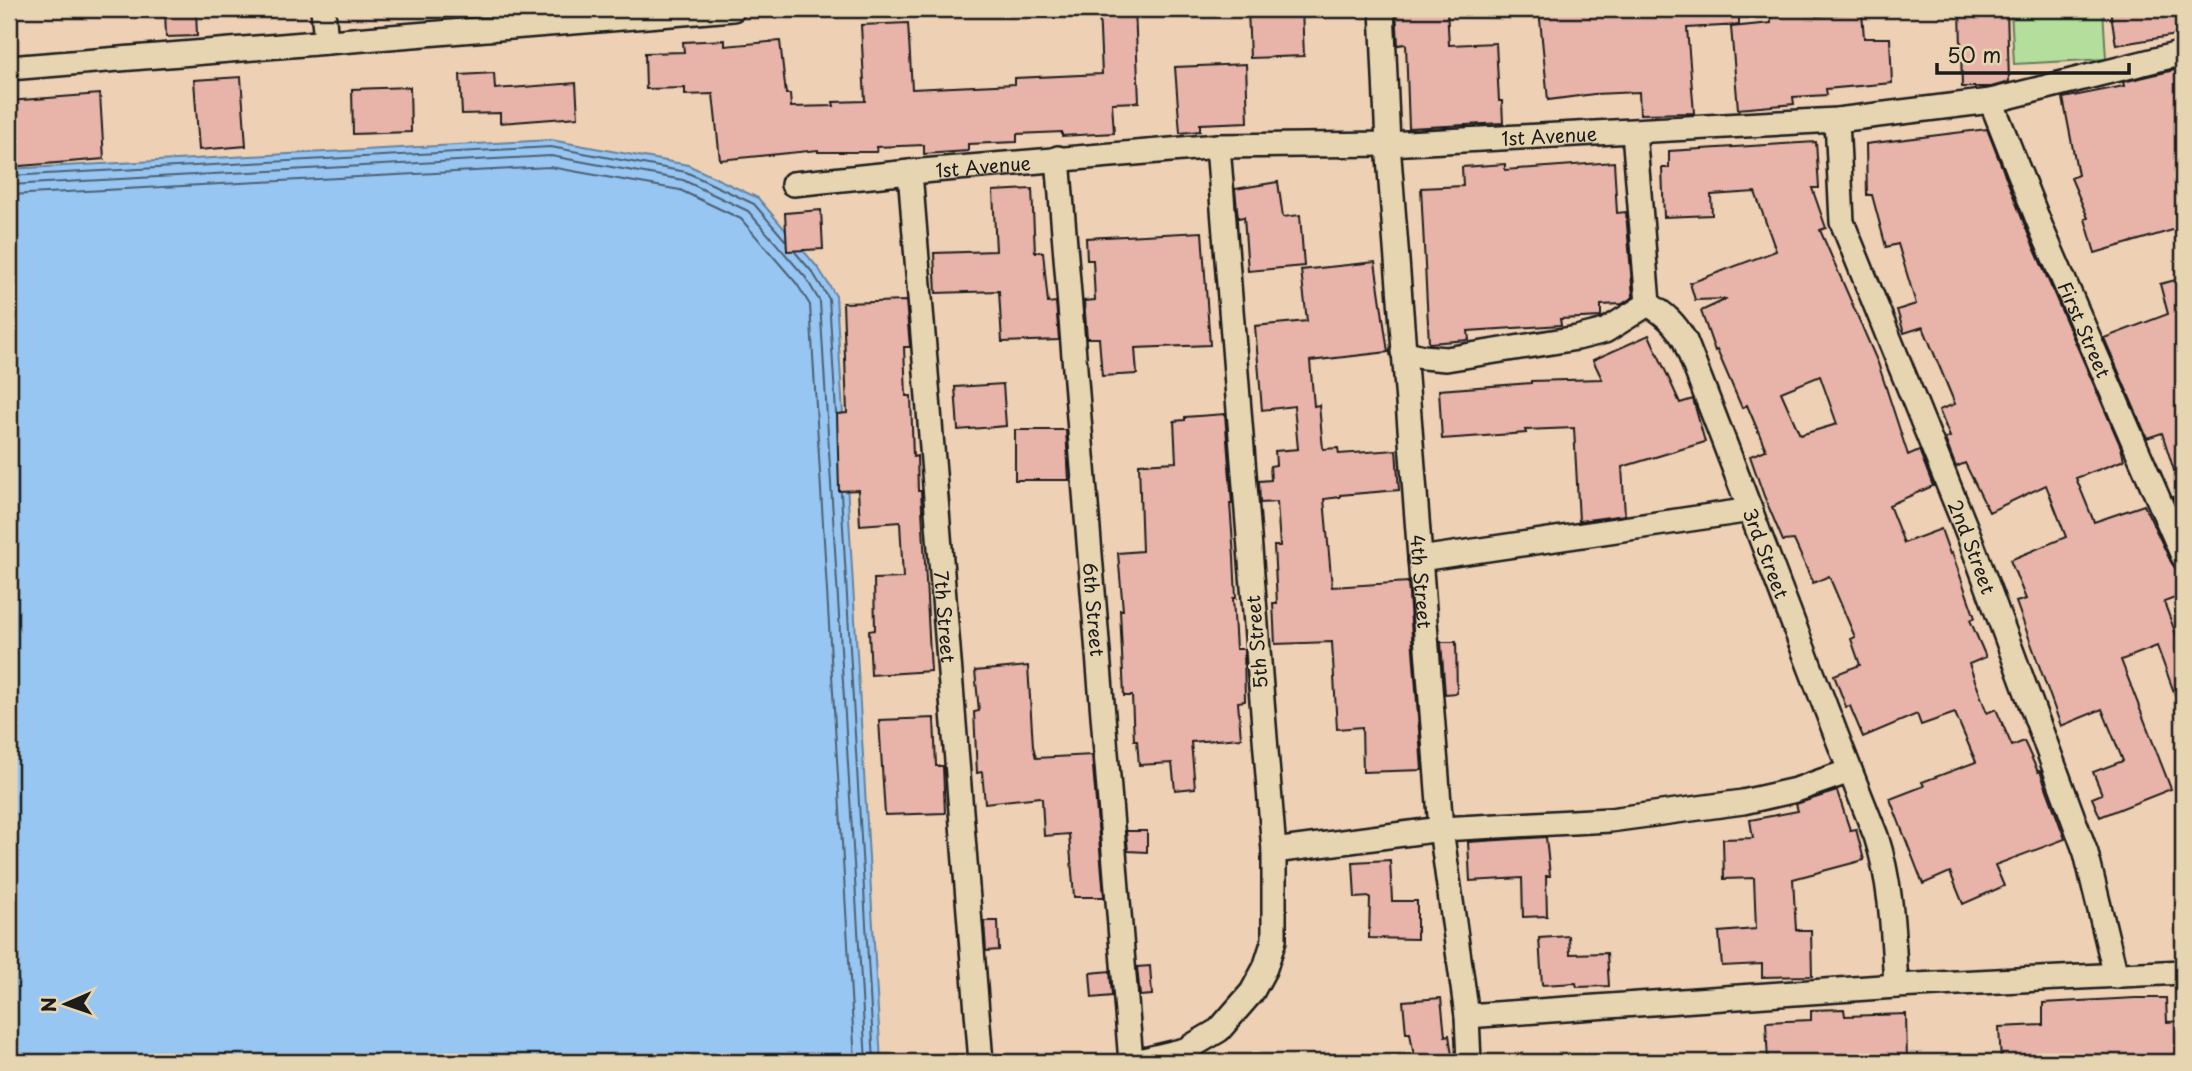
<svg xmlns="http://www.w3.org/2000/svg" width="2192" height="1071" font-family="'Playpen Sans',sans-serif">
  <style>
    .green { fill: #b3de9c; stroke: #687d5c; stroke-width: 2 }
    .water { fill: #97c6f2; stroke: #66829c; stroke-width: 2 }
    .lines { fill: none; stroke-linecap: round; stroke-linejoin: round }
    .shore { stroke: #4d6072; stroke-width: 2 }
    .building { fill: #e8b3a8; stroke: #1c1c1c; stroke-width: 2; fill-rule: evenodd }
    .minor-casing { stroke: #1c1c1c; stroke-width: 28 }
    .minor { stroke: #e7d5b2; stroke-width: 23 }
    .labels { text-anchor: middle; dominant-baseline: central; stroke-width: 5; stroke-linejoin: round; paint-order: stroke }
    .street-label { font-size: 19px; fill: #1c1c1c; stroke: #e7d5b2 }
  </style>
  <rect width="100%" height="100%" fill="#eed0b4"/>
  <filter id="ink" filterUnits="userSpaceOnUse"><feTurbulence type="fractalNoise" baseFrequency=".0143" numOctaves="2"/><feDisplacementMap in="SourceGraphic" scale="14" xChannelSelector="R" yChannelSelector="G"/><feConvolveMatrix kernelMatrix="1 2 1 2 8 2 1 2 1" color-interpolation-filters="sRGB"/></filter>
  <g filter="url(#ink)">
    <path class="green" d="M2011,9H2103L2106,59L2014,64Z"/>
    <path class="water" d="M551,140L688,165L758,198L819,269L836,296L881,1062H9V169Z"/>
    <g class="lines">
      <path class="shore" d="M9,176L551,147L686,172L754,204L785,240
        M9,185L551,156L683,180L748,211L806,278L820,302L866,1062
        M9,195L550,167L680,190L741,219L797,284L810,305L855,1062
        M795,252L813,273L829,299L836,413
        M841,493L874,1062"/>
    </g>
    <path class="building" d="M165,9H196L197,36L166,37Z
      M1099,9H1135L1139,102L1112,103L1114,133L1062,136V132L1017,134V142L968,144V151L924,154V145L876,147L877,152H818V150L720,160L713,94L685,95V88L646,89L645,53L684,52L683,42L725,40V46L780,41L786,94H790L791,107L834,106L833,102L865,101L861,25L908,23L912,89L1015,84V78L1102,74Z
      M1248,9H1302L1304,56L1250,58Z
      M1396,9H1447L1449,45L1496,43L1499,101H1502L1503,123L1409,128L1406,44L1398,45Z
      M1539,9H1739V25L1687,28L1694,113L1640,114L1639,92L1594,94L1548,100Z
      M1770,9H1816V16L1862,12L1864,38H1890L1892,83L1826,89L1827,95L1793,97L1794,104L1738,109L1731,27L1771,23Z
      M1960,9H2007L2009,82L1991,87H1962Z
      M2110,9H2183V34L2116,45Z
      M1246,64L1248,122L1200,124V131L1180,133L1175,67Z
      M2183,68V227L2095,253L2085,219L2088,218L2071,178L2078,175L2063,98L2124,86L2123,82Z
      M494,73L495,89L576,83L578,117L500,123V113L462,114L460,75Z
      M241,77L246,146L199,150L194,80Z
      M410,87L411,132L353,134L352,89Z
      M100,94L104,159L9,167V101Z
      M1987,129L2029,236L2121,447L2124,460L2076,478L2094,522L2144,505L2171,562L2175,568L2183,570V595L2164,602L2183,653V710L2181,711L2157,646L2121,660L2171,789L2100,817L2092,798L2102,794L2093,772L2123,761L2102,709L2061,726L2016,602L2026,599L2010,560L2066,537L2046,485L1989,512L1965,463L1956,467L1945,439L1950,437L1939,410L1955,404L1923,327L1904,333L1897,310L1916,304L1898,244L1886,247L1872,195H1867L1866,144Z
      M1816,142L1819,188H1812L1826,228L1820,230L1878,363L1908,455L1919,450L1933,486L1889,505L1904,543L1941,529L1950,554L1952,553L1975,618L1970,620L1986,657L1969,664L1987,713L1996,709L2012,746L2024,741L2038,772L2040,771L2065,839L1995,865L2004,886L1963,904L1950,872L1923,884L1890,799L1924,786L1922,782L1976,762L1955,713L1921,725L1917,714L1863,737L1850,706L1846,707L1834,675L1860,665L1851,639L1855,637L1829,576L1813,583L1794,540L1783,541L1764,496L1750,456L1766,450L1747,405L1742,408L1717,350L1715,351L1701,311L1727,299L1695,300L1690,283L1776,251L1755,192L1711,195L1712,215L1664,217L1662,168H1669V151ZM1820,376L1837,424L1800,435L1781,392Z
      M1614,162L1617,213L1626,212L1633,297L1622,304L1601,305V317L1560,319L1561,325L1468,331L1469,340L1429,343L1421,188L1463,186L1462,167L1505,164V170Z
      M1278,182L1283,217L1300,215L1304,266L1248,271L1244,217L1238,218L1235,189Z
      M1032,189L1035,252H1043L1048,303L1056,302L1059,340L1002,342L999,291L936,293L934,253L996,251L993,191Z
      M821,210L823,249L787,251L785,213Z
      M1202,232L1210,345L1135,348L1137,374L1102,376L1099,338H1087L1084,301L1095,300L1093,260H1087L1086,238Z
      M1375,262L1388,352L1310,361L1314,406L1319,405L1323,449L1338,448L1339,454L1396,450L1399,490L1340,495V497L1324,499L1332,587L1408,582L1422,770L1363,772L1362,727L1337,729L1332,642L1275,644L1273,603H1277L1274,546H1280L1277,502L1260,503L1259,481L1271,480L1270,466L1276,465L1275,451L1298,449L1294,406L1262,410L1255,326L1307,321L1301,270Z
      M2183,278V485L2179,486L2162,433L2147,438L2104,338L2168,314L2160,284Z
      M906,301L910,347H904L906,396H911L913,457L917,456L918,491H921L931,671L871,675L869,631L875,630L874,579L903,578L900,522L860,525L858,490L839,491L837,414L847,413L843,303Z
      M1649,335L1680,403L1693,399L1705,442L1622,467L1625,515L1579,521L1574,428L1525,430L1526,433L1442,439L1439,390L1531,383V381L1602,379L1593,360Z
      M1003,384L1006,426L958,430L955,387Z
      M1225,414L1232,504H1230L1234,557L1236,598H1233L1236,649H1244L1245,701L1238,702L1241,738L1191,742L1195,788L1175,790L1172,763L1139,765L1137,740H1134L1132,696H1124L1120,610H1123L1118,553L1142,551L1139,464L1176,462L1174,421L1185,420V417Z
      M1015,430H1066L1069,480H1015Z
      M2183,493V521L2173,497Z
      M1441,642H1456L1457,693L1445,694Z
      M1028,666L1033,746L1036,758L1092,755L1104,897H1074L1069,834L1044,836L1042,799L1040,797L985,803L982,772L977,773L974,712L979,711L975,671Z
      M934,718L936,766H943L945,813L885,815L879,720Z
      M1837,791L1850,830L1856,829L1864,860L1793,879L1796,930H1811L1812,976L1762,977V964L1722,966L1719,932L1756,929L1754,878L1724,879L1723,839L1753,838L1750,820L1798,811L1796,804Z
      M1126,831H1147V852L1128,851Z
      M1546,837L1550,876H1546L1547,916L1523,917L1522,878L1470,881L1468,842Z
      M1390,860L1392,901H1417V939L1369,938L1370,897L1355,898L1353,862Z
      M984,921H998L999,950L986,951Z
      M1569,936L1570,954L1607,953L1609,986L1577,987L1576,983L1542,985L1539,938Z
      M1150,966L1152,995L1140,996L1137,967Z
      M1110,971L1112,996L1092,998L1090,973Z
      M1441,998L1445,1036L1449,1035L1453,1062H1415L1410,1033H1406L1403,1001Z
      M2135,998H2166L2167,1022L2183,1021V1062H2001L1999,1027L2043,1025V1003Z
      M1844,1009L1845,1016L1906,1014L1907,1062H1768L1766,1022L1811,1020V1010Z"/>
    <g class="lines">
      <defs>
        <g id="minor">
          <path d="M323,9L326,42"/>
          <path id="s1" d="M1382,9L1388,144L1441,829L1467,1016L1469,1062"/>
          <path d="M9,68L733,9"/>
          <path id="s2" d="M1991,101L2042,230L2183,556"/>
          <path id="s3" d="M1837,120L1842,222L1969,536L2086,853L2116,976"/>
          <path id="s4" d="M1634,132L1648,304C1665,314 1675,323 1685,341C1750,506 1810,672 1876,836C1892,885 1893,935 1896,986"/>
          <path id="s5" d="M1058,158L1131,1062"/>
          <path id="s6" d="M910,172L981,1062"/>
          <path id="s7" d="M793,184L910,172L1218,146L1388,144L1837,120L1991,101L2183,53"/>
          <path d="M1403,352L1423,357L1446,359L1577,338L1605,331L1648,304"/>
          <path d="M1420,559L1751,510"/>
          <path d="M1274,851L1441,829L1610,820L1743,802L1796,790L1850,771"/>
          <path d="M1467,1016L1896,986L2183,972"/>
          <path d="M1135,1062L1185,1050L1219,1030L1252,992L1265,968L1274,940V851L1218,146"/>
        </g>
      </defs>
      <use href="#minor" class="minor-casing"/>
      <use href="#minor" class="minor"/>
    </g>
  </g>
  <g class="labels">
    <g class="street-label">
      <text stroke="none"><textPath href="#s7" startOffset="758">1st Avenue</textPath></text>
      <text stroke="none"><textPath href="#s7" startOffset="191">1st Avenue</textPath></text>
      <text stroke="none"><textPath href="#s2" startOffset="247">First Street</textPath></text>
      <text stroke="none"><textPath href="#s3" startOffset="452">2nd Street</textPath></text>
      <text stroke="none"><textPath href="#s4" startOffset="453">3rd Street</textPath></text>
      <text stroke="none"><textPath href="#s1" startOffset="574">4th Street</textPath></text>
      <text stroke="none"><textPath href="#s5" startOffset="453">6th Street</textPath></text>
      <text stroke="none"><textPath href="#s6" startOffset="446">7th Street</textPath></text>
      <text transform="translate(1256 642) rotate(-95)">5th Street</text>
    </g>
  </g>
  <rect width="2192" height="1071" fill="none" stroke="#e7d5b2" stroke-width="35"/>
  <rect x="18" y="18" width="2157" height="1036" fill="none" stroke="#1c1c1c" stroke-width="2.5" filter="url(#ink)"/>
  <g transform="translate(66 1004) rotate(268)" stroke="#e7d5b2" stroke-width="5" paint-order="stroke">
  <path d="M0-5L12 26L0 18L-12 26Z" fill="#1c1c1c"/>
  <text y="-10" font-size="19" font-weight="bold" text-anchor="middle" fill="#1c1c1c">N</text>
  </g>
  <path d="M1937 63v10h192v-10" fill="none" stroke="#1c1c1c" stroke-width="3.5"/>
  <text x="1947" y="63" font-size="21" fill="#1c1c1c" stroke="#e7d5b2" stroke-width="5" paint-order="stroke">50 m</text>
</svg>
